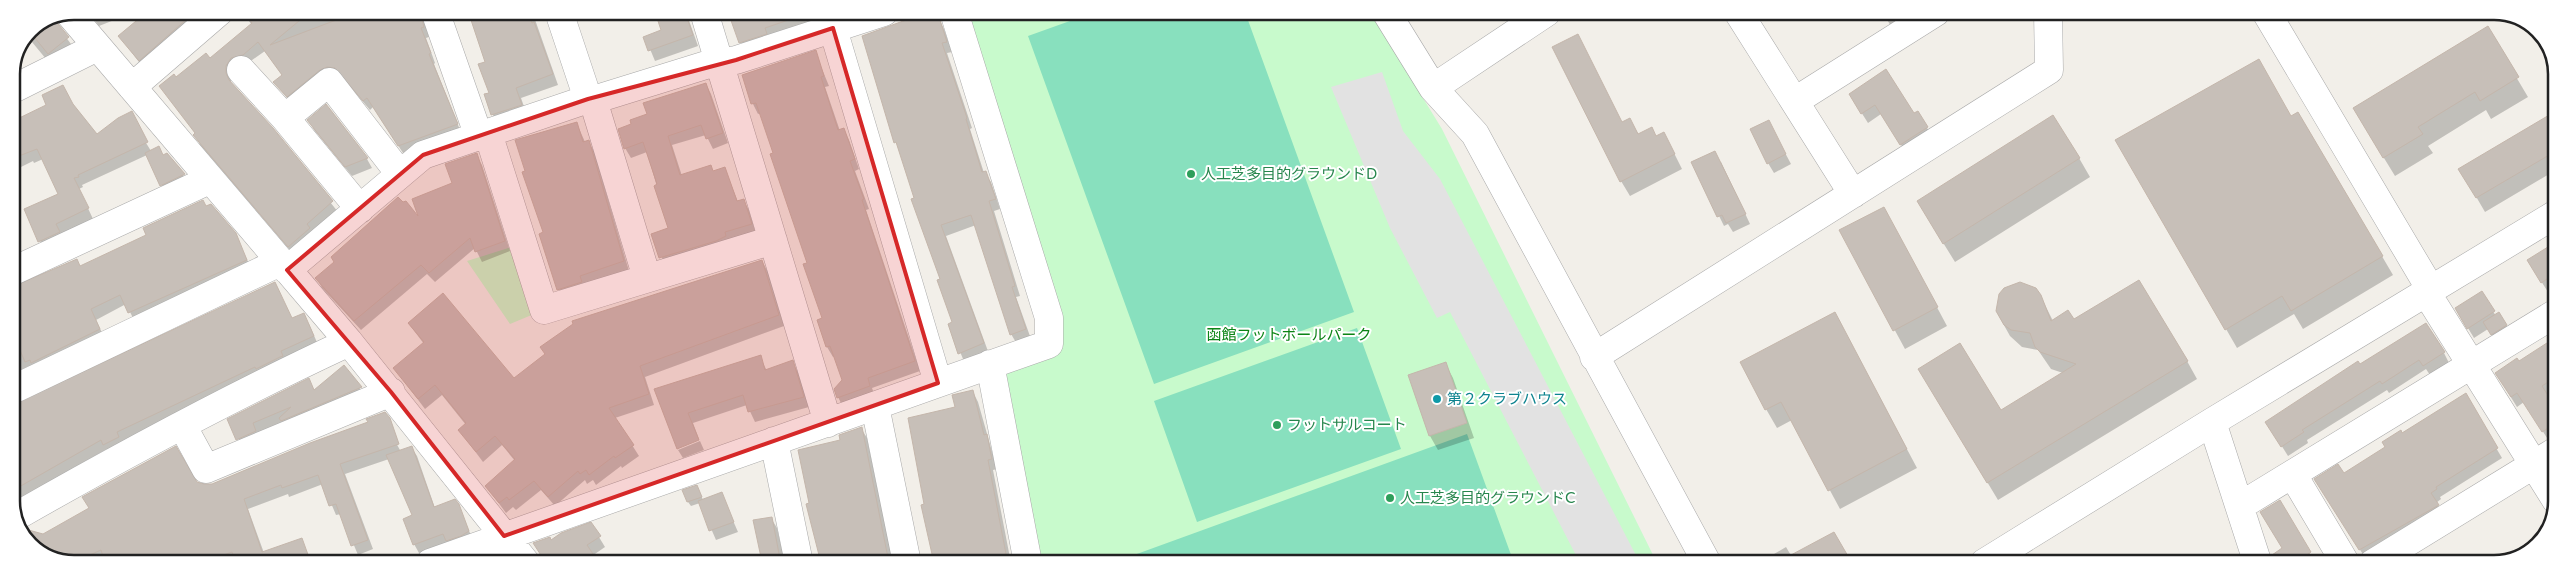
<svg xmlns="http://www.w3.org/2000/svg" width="2568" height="575" font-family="'Varela Round','Noto Sans JP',sans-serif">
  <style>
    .park { fill: #c8facc }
    .pitch { fill: #88e0be }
    .parking { fill: #e2e2e2 }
    .shadow { fill: #0003 }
    .building { fill: #c7bfb8; stroke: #c4b6ab }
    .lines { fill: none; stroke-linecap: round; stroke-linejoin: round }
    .minor-casing { stroke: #a9a9a9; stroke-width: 29 }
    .minor { stroke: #fff; stroke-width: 28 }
    .marked { fill: #d62828; fill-opacity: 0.2; stroke: #d62828; stroke-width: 4; stroke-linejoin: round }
    .leisure-dot { fill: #2e9e5b; stroke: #fff; stroke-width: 2 }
    .culture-dot { fill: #0f9aa8; stroke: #fff; stroke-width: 2 }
    .labels { text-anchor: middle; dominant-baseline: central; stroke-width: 4; stroke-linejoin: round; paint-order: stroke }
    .leisure-label { font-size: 15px; fill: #27864d; stroke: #fff; text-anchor: start }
    .park-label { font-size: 15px; fill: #0c8416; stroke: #fff }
    .culture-label { font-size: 15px; fill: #0d838f; stroke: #fff; text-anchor: start }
    .rim { fill: none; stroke: #222; stroke-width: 2.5 }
  </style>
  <rect width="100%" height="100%" fill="#f2efe9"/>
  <path class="park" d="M966,12H1370L1442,129L1657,563H1038L1001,379L1006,372L1061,351L1058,317Z
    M512,247L534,314L510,324L467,261Z"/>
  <path class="pitch" d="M1095,12H1245L1354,312L1154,384L1028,36Z
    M1357,328L1401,449L1197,522L1154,401Z
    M1467,434L1514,563H1112Z"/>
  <path class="parking" d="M1382,72L1403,131L1440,179L1640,563H1580L1450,312L1437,318L1390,228L1331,87Z"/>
  <path class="shadow" d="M88,11H137L99,26Z
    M241,11H336L343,20L342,11H421L429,37L426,38L435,63L434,64L462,135L405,156L373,107L370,110L342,77L293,106L275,82L283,76L265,51L231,75V84L272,129L338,212L295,256L200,145L196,134L160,86L210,59L252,25Z
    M469,11H532L558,85L521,98L527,115L498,125L493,115L486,95L490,94L487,62Z
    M656,12H686L698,46L655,61L645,37L663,31Z
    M729,12H809L813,23L745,52Z
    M1427,12H1443L1431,19Z
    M1883,12H1906L1911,22L1894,32Z
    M193,14L198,24L145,70L120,37Z
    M928,14L932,21L939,19L944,29L952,52L947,53L972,128L970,129L984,173L991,182L1000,209L994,211L1020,296L1016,297L1031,339L1017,344L1011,334L976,225L946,236L989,354L965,364L949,324L954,323L941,280L863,36Z
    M53,20L74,48L51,65L27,36L30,29Z
    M2487,28L2528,97L2491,119L2486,110L2428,146L2433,153L2395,176L2365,127Z
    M815,52L829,86L825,87L840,131L844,130L849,140L859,169L855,171L869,209L866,210L920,371L872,388L875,396L843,407L838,397L843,381L835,356L833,357L827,347L818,320L823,319L808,263L775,154L761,113L758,114L753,104L743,75Z
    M2555,66L2557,69V80L2550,69Z
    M1886,71L1913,115L1927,128L1933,137L1907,154L1881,114L1868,123L1856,104Z
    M706,84L711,94L728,143L713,149L706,135L672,145L682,176L714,173L725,169L738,202L743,200L749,210L756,234L666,268L653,234L669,229L647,152L631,158L625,148L633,125Z
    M326,106L367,159L372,168L352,176L314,130L309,120Z
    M74,108L96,136L143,138L151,151L163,156L167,154L190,184L167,195L147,155L82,185L83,187L79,189L93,219L45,251L25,210L60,194L43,159L34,163L33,161L11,172V128Z
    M2556,112V170L2485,212L2460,169Z
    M2298,113L2393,275L2303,329L2294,314L2237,348L2117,140L2291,117Z
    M1630,120L1639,135L1657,137L1672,149L1682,169L1630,196L1621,181L1623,124Z
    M577,124L585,142L588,141L594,151L629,271L564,299L559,289Z
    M1774,132L1791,164L1774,173L1768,163Z
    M476,155L482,165L510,251L482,262L475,248L435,282L427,274L361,330L322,288L317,278L402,204L421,222Z
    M2079,158L2090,177L1955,262L1929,220Z
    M1721,162L1750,224L1733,232L1728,224L1724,226L1693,163Z
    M207,208L235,234L252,270L135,322L126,304L96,320L105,339L32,371L29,366L12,375L11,288L80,268Z
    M1894,227L1947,326L1905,349L1841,231Z
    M2550,247L2556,256V287L2548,292L2534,270Z
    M762,261L768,272L784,326L645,377L654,405L615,418L639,456L622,468L621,466L596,485L593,480L587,484L585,480L555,506L541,490L516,510L513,507L506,513L486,486L515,461L502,445L483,462L459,430L466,425L442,395L425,409L394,368L424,344L409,324L514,379Z
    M2020,283L2040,295L2053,321H2073L2187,361L2197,379L1998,500L1930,387L2001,411L2063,373L2051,369L2038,350L2022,347L2010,336L2000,318L1997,311L2000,295L2012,285Z
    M2481,293L2496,316L2499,314L2509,330L2494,338L2488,329L2474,338L2462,318Z
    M1835,314L1917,468L1840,509L1792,420L1777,428L1766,409Z
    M292,319L309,324L319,347L110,454L107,449L17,500L12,509V406Z
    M2556,343V437L2549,441L2524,402L2517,407L2502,383L2518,363Z
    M2444,353L2449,363L2430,375L2426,369L2389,393L2387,390L2307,440L2308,443L2288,456L2273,432L2360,366Z
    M760,357L767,371L792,362L798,372L809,407L755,422L747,405L693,423L699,439L677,448L655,390Z
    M1445,363L1453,378L1474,438L1438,450L1430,436Z
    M344,367L366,397L243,448L229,420L314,391Z
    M973,392L978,402L997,469L993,470L1011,563H935L926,505L956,408Z
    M2465,395L2502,458L2440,497L2441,499L2436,503L2443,515L2366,559L2321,489L2386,448L2402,434Z
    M389,418L399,443L397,438L394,439L401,452L411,447L417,456L435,508L458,505L473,540L448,543L419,553L414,544L413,516L389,459L345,474L373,549L358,555L341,514L336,515L323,484L289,497L288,494L248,509L264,553L301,540L312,563H106L105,560L99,563L74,562L64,545L60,562L27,543L22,531L43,535L196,483L204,486L212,485Z
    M861,428L867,438L893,563H822L810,504L842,441Z
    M700,441L704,450L683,458L678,450Z
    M699,491L703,500L721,493L738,532L716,540L700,503L691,506L688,502Z
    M771,518L777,528L785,563H763L755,521Z
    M591,524L605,547L592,556L551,541Z
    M1834,533L1850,563H1763L1762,561L1786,547L1792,557Z
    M2299,536L2315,562L2279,564L2284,549Z
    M500,558L504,563H495Z"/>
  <path class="building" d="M148,11H196L139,61L118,36Z
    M242,11H311L270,45L360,11H420L424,27L421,28L431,53L429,54L458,124L398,146L367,98L363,101L335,68L327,67L320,70L287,97L273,82L282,75L258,42L243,55L231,58L226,66V73L229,80L273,128L333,201L307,224L310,228L288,247L193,135L195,133L159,86L174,74L176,77L206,53L210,58L252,23Z
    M485,11H527L532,23L534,22L553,74L516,88L522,105L491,115L484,94L489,93L478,64L485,62L470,17Z
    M655,12H685L693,35L648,51L643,37L661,30Z
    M728,12H803V15L765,28L767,34L739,43Z
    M928,12L931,20L939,17L947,42L942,43L967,118L966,119L982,172L986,171L996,199L989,201L1015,286L1012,287L1026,329L1010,335L971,215L941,225L984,343L958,354L948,324L952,322L937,280L940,279L911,199L914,198L896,142L894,143L862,36Z
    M54,19L69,37L48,54L31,33L39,25Z
    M2488,26L2519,77L2480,101L2475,92L2418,127L2423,134L2383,158L2353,108Z
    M1578,34L1622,122L1630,118L1638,134L1652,127L1656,136L1664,132L1675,154L1620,182L1552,47Z
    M816,50L824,76L821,77L838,130L844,128L855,159L850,161L864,199L862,200L915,361L868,378L870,386L837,398L834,389L842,380L830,346L826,347L817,320L822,318L803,264L807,263L770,154L773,153L756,103L751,104L742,75Z
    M2259,59L2291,116L2298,112L2383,256L2291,311L2282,296L2225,330L2115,140Z
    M1886,69L1914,113L1918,111L1928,127L1900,145L1875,105L1861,114L1849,94Z
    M706,83L723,133L706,139L701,125L668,136L680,175L711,165L713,171L725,167L737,201L744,199L752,224L725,232L726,236L716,241L659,258L651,234L668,228L654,186L657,184L643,142L624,149L618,129L631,124L630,120L647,114L643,103Z
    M63,85L73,104L97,134L118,118L132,111L148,142L78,175L79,177L74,178L89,208L56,224L60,232L38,242L24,209L58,194L37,149L11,159V122L46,105L42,95Z
    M326,104L368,158L345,167L307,120Z
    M2556,111V151L2476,198L2458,169Z
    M2053,115L2080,158L1943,244L1917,201Z
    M1769,120L1786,154L1767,164L1750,129Z
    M577,122L583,142L589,140L624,261L580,276L582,282L557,290L539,234L543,232L522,172L525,171L515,140Z
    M159,146L163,155L167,153L185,174L160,186L145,153Z
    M1715,151L1746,214L1726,223L1722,215L1717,217L1691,162Z
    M477,153L505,241L475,252L470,238L429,273L421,265L354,321L315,278L334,262L331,257L398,197L403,202L406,201L418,216L412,199L452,183L445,164Z
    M203,200L206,206L211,204L236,233L247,260L128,313L120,295L91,309L100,329L31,363L30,360L25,362L12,331L19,328L12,312V287L77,259L80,266L146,235L143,228Z
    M1884,207L1938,307L1893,331L1839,230Z
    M2556,242V273L2541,283L2527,260Z
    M762,260L779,315L640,366L649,394L609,408L634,445L615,458L614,456L589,475L586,470L580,474L578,471L548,497L534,481L509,500L507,497L499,503L485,486L515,459L495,436L476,452L458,430L466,423L435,385L418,399L393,368L424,342L408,323L443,293L514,378L545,354L540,347L573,324L572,321Z
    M2139,280L2188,361L1987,483L1918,369L1960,343L2001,410L2076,364L2040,352L2035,347L2030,333L2011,330L2004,325L1996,311L1999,294L2004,288L2020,282L2036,288L2041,295L2051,321L2068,310L2074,319Z
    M275,282L292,318L304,313L314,336L281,351L283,356L280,357L256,369L255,367L117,432L119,437L103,445L101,440L12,491V405Z
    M2482,291L2495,311L2467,329L2455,308Z
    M1835,312L1907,449L1828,491L1781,402L1765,410L1740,362Z
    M2499,312L2507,325L2491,335L2483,322Z
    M2426,323L2445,352L2423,366L2419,360L2382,384L2380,381L2302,430L2304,432L2281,447L2265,422L2358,361L2360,364Z
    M2550,341L2556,351V377L2542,386L2556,408V423L2542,432L2517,393L2511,397L2495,373L2517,358L2519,361Z
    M761,355L765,370L793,360L804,397L748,412L743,395L688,413L699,440L677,449L654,389Z
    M1446,362L1467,423L1429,436L1408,375Z
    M344,365L362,387L281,421L279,418L291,407L253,423L256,431L236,440L227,419L309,378L314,390Z
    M973,390L984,435L987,434L991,455L992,459L988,460L1006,554L968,563H934L921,505L924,504L908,418L955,407L952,395Z
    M2466,393L2498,448L2436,487L2437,489L2431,493L2439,505L2359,550L2314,479L2338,464L2344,473L2385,447L2382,442L2401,430L2402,433Z
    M385,412L390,418L399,444L340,464L368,540L351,546L336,504L329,506L318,475L282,488L281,485L244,499L262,552L302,538L311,563H236L232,552L203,563H105L101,550L74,562H61L27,543L22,531L25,529L43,534L89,508L82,497L176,446L197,482L204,484H212L310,443L368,422L366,419Z
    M862,427L889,563H821L806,504L809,503L798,450L840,440L839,435Z
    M412,446L434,507L455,499L459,504L469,531L461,536L446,541L443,534L413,545L403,519L412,515L386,455Z
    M697,485L702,497L687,502L682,490Z
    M722,492L734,522L709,531L698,501Z
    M2280,500L2311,552L2304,557L2308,564H2273L2272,555L2282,548L2260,512Z
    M772,517L780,559L762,562L753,520Z
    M591,522L601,536L587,545L599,563H546L533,543L550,537L551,540L561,533Z
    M1834,532L1852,563H1776Z"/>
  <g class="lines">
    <defs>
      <path id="minor" d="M435,11L479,137
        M559,12L588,99
        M704,12L828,423
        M828,12L938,383
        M1386,12L1433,88L1475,134L1707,563
        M1738,12L1853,194
        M2266,12L2431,290
        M69,13L349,342L526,563
        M241,70L285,118L360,209
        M132,87L220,11
        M1433,88L1547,12
        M11,90L97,47
        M593,100L647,278
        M1795,101L1936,12
        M285,118L329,82L400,174
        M488,133L544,310L773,240
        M287,270L423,155L588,99L593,100L706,65L736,60L884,12
        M11,272L209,180
        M2426,292L2556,500
        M1594,357L2049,70L2048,12
        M990,364L1028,563
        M12,390L280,262
        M875,406L907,563
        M2212,422L2258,564
        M182,425L206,469L391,392
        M774,441L799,563
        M2293,475L2346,564
        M2240,506L2556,313
        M15,517C125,454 235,395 349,342
        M430,563L1049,344V318L954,12
        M1984,563L2212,422L2556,214
        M2372,564L2556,451"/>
    </defs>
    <use href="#minor" class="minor-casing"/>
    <use href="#minor" class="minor"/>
  </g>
  <path class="marked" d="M833,28L938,383L504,536L391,392L287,270L423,155L588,99L736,60Z"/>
  <g class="leisure-dot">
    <circle cx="1191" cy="174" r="5"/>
    <circle cx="1277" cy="425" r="5"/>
    <circle cx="1390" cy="498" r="5"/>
  </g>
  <circle class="culture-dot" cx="1437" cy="399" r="5"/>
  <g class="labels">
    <g class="leisure-label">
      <text x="1201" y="174">人工芝多目的グラウンドD</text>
      <text x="1287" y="425">フットサルコート</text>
      <text x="1400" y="498">人工芝多目的グラウンドC</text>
    </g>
    <g class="park-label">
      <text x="1289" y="335">函館フットボールパーク</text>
    </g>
    <g class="culture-label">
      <text x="1447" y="399">第２クラブハウス</text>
    </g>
  </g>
  <path d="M0 0H2568V575H0ZM74 20H2494A54 54 0 0 1 2548 74V501A54 54 0 0 1 2494 555H74A54 54 0 0 1 20 501V74A54 54 0 0 1 74 20Z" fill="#fff" fill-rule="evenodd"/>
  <path class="rim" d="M74 20H2494A54 54 0 0 1 2548 74V501A54 54 0 0 1 2494 555H74A54 54 0 0 1 20 501V74A54 54 0 0 1 74 20Z"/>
</svg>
